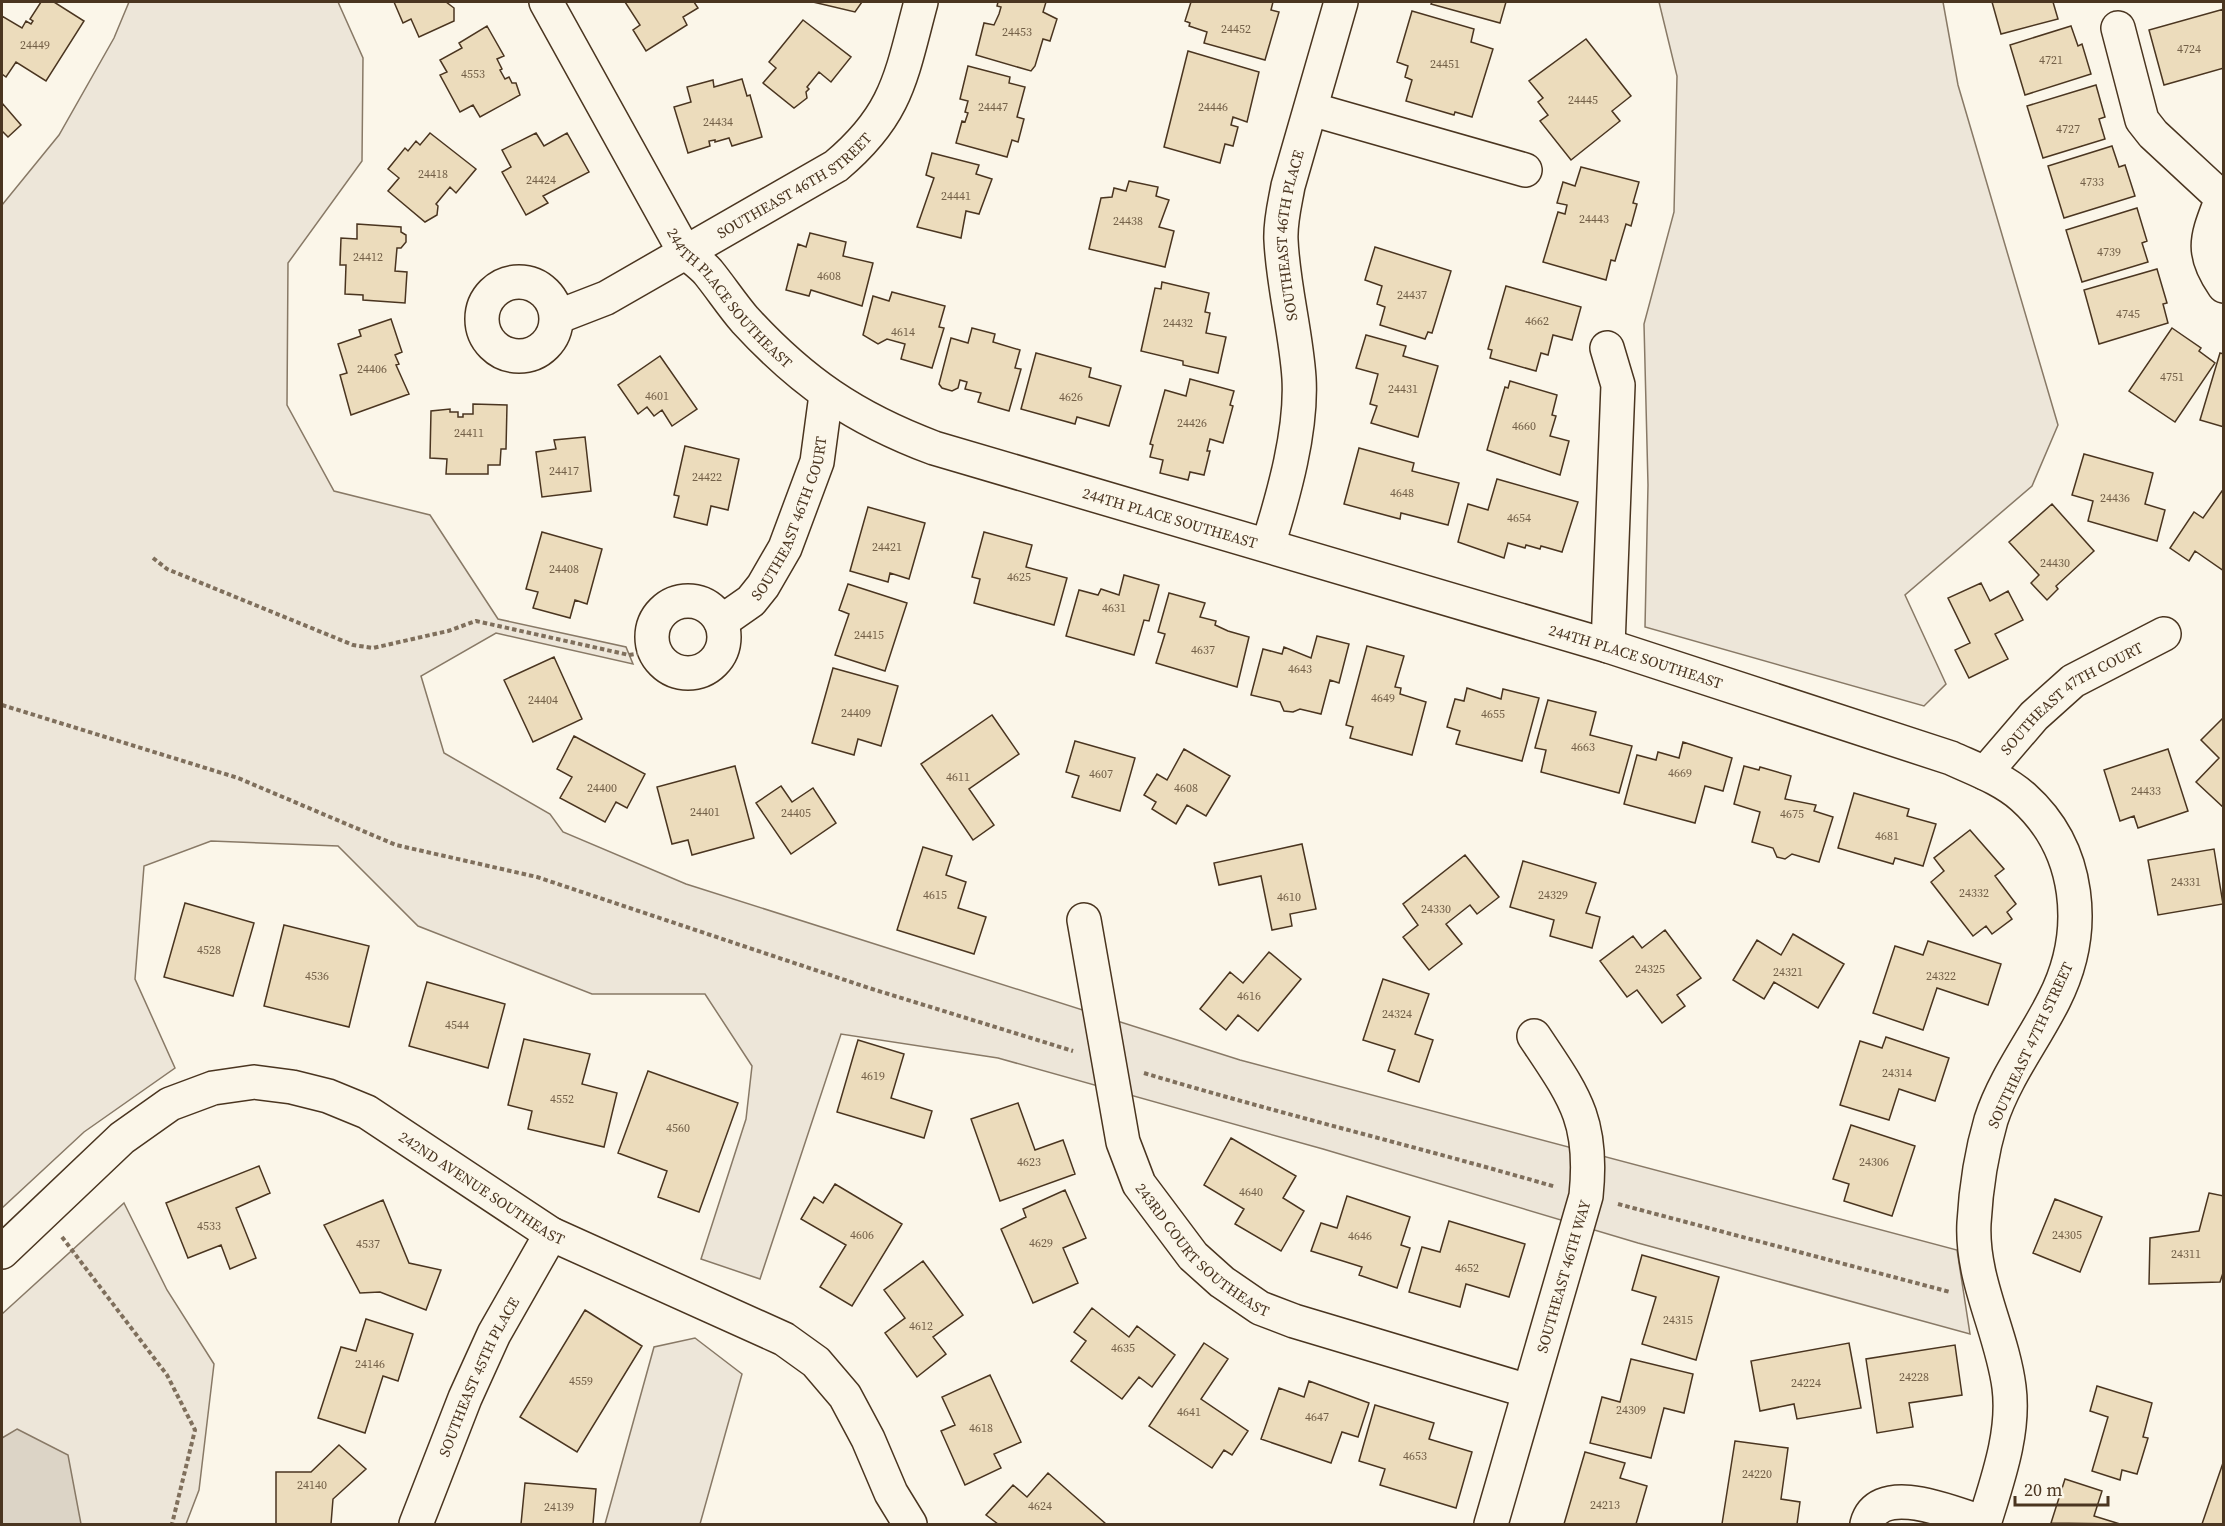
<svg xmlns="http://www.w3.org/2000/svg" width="2225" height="1526" font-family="'Source Serif 4',serif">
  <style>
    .green { fill: #ede6d9; stroke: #887966; stroke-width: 1.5 }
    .water { fill: #dcd4c6; stroke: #887966; stroke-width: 1.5 }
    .building { fill: #ecdcbc; stroke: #4a3520; stroke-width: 1.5 }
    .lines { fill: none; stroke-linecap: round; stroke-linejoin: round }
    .minor-casing { stroke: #4a3520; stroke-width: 36 }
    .path { stroke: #7f6f5c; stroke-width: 4; stroke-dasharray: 4.5 3; stroke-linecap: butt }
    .minor { stroke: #fbf6e9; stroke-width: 33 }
    .labels { text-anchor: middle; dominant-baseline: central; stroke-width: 4.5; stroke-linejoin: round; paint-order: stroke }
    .number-label { font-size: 12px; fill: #725f47 }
    .street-label { font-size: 15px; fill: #4a3520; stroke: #fbf6e9 }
  </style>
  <rect width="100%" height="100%" fill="#fbf6e9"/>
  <path class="green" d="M129,2H338L363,58L362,161L288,263L287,405L334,491L430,515L498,619L626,647L633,664L496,633L421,676L444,753L550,814L563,832L686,884L1240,1060L1957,1250L1970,1334L1638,1243L1323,1149L998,1058L841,1034L760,1279L701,1259L746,1119L752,1066L705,994H592L418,926L338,846L211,841L144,866L135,979L175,1068L84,1132L2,1208V205L59,135L114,38Z
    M1659,2H1943L1958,85L2058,425L2032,486L1905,595L1946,684L1924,706L1645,627L1648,485L1644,324L1674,212L1677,76Z
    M124,1203L167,1290L214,1364L199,1490L186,1524H2V1314Z
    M695,1338L742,1374L700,1524H605L654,1347Z"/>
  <path class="water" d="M17,1429L68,1455L81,1524H2V1438Z"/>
  <path class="building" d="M41,2H54L84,21L46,81L16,62L6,77L2,74V16L22,28L26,21L31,24L33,21L30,19Z
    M394,2H446L454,8V21L419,37L411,19L403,23Z
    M625,2H694L698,8L683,17L687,25L646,51L633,30L640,25Z
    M813,2H862L855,12Z
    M998,2H1046L1043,12L1057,19L1050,41L1043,39L1035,66L1031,71L976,55L984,23L994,25L999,14L1001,7L997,6Z
    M1191,2H1273L1271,10L1279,12L1265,60L1204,43L1207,32L1189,26L1190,23L1185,21Z
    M1432,2H1506L1500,23L1431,4Z
    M1992,2H2053L2058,19L2001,34Z
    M2224,9V68L2164,85L2149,30Z
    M1412,11L1474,29L1471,42L1493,49L1472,117L1455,112L1454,115L1406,101L1412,80L1405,77L1408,66L1397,62Z
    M803,20L851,57L831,82L819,72L807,87L809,89L806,92L807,98L794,108L763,83L776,68L769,62Z
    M487,26L504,56L497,59L502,69L500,70L505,79L509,77L512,83H516L520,95L480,117L473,105L460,112L440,75L447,72L440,60L462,48L459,43Z
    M2071,26L2078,46L2082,44L2091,74L2025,95L2010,45Z
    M1586,39L1631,96L1612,111L1620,121L1571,160L1540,121L1548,115L1538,102L1543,98L1529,81Z
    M1188,51L1259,72L1247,122L1233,117L1231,125L1238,127L1233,146L1225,144L1220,163L1164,147Z
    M968,66L1010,77L1009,83L1025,87L1017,117L1024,119L1018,142L1012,140L1007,157L956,143L962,121L965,122L968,113L965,112L968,101L960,99Z
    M742,79L747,96L750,95L762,137L732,146L729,138L715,142V140L709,141L710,146L688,153L674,107L691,102L687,87L713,80L714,87Z
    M2096,85L2105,117L2099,119L2105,139L2043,158L2027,106Z
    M2,103L21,125L8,137L2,131Z
    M430,133L476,169L456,193L450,187L436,204L438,206L437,215L425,222L388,191L399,178L388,169L405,148L408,151L416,141L420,145Z
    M536,133L544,146L567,133L589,172L543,196L548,203L526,215L502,172L511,167L502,150Z
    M2112,146L2119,167L2125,165L2135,196L2064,218L2048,166Z
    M932,153L979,165L976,174L992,179L979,214L966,211L961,238L917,227L934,178L926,175Z
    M1581,167L1639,182L1633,203L1637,204L1631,226L1626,224L1615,261L1611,260L1606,280L1543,262L1558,212L1565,214L1567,205L1557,203L1563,182L1575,186Z
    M1129,181L1158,187L1156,196L1169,200L1159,227L1174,231L1165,267L1089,249L1101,198L1112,197L1114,188L1126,191Z
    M2137,208L2147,241L2142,243L2148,262L2082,282L2066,230Z
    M357,224L401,227V232L406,235V242L401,248H397L395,271L407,272L405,303L363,300V295L345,294L346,265H340L341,238L357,239Z
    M810,233L846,242L843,256L873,263L862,306L811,290L809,296L786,290L798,244L806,247Z
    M1375,247L1451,271L1432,333L1428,332L1425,339L1380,325L1385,307L1377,304L1382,286L1365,280Z
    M2157,269L2167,303L2163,304L2168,323L2099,344L2084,290Z
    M1162,282L1209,293L1205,312L1210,313L1206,333L1226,337L1218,373L1183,365V361L1141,351L1155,288L1161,289Z
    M1506,286L1581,307L1572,340L1553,335L1548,355L1541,353L1536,371L1490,358L1492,350L1488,349Z
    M892,292L945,306L939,327L944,328L932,368L901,359L905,344L887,339L878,344L863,335L873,296L889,301Z
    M391,319L402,352L395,355L399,364L396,365L409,394L351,415L340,375L347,373L338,344L361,336L359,330Z
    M972,328L995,334L993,342L1020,350L1015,368L1021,369L1009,411L978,402L981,393L965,389L967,382L960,380L958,388L952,391L942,388L939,384L951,338L968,343Z
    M2172,328L2201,348L2199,351L2215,363L2175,422L2129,391Z
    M1366,335L1406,346L1403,356L1438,366L1418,437L1371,423L1377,406L1370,404L1378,374L1356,368Z
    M1036,353L1091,368L1089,377L1121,386L1109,426L1077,417L1075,424L1021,409Z
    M2220,353L2224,354V427L2200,420Z
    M660,356L697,409L672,426L662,410L654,416L647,407L638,414L618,385Z
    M1190,379L1234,391L1230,405L1233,406L1223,443L1210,439L1207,451H1210L1204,475L1190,472L1188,480L1160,473L1163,460L1150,457L1153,445L1150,444L1165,390L1186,396Z
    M1510,381L1557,395L1552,415L1556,416L1550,436L1569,441L1560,475L1487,450L1505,387L1508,388Z
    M473,404L507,405L506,449H501L500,465H488V474H446L447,459L430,458L431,411L450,409V412H458V417H463V414H473Z
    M585,437L591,491L542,497L536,452L556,449L554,440Z
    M685,446L739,459L728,510L711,506L707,525L674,517L679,496L674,495Z
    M1359,448L1414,463L1412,471L1459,483L1448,525L1401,513L1400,519L1344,504Z
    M2084,454L2153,473L2145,504L2165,510L2157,541L2088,521L2093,501L2072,495Z
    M1497,479L1578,502L1562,552L1541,546L1540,549L1526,545L1525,548L1508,543L1504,558L1458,542L1468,504L1488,510Z
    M2222,491L2224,492V571L2195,551L2189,561L2170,548L2194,512L2203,518Z
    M2052,504L2094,551L2056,586L2058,589L2047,600L2031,583L2039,575L2009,542Z
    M868,507L925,523L909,579L890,573L888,582L850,571Z
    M542,532L602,549L587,604L575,600L570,618L533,608L538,592L526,589Z
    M984,532L1032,545L1026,567L1067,578L1054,625L974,603L980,579L972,577Z
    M1124,575L1159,585L1149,621L1144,620L1134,655L1066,636L1079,590L1098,595L1101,589L1119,595Z
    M1981,583L1990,601L2008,591L2023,620L1995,634L2008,659L1969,678L1955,650L1970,643L1948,598Z
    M848,584L907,603L885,671L835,655L849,614L839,610Z
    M1169,593L1205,603L1200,617L1216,621L1215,625L1228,631L1249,637L1237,687L1156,663L1165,634L1158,632Z
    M1317,636L1349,644L1339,683L1330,680L1321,714L1300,709L1293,712L1284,711L1280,702L1251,695L1263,649L1282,654L1284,647L1311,658Z
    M1367,646L1404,656L1395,687L1401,688L1400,694L1426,702L1412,755L1350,738L1353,727L1346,725Z
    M554,657L582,719L533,742L504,680Z
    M833,668L898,686L881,746L858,739L854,755L812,743Z
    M1467,688L1501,699L1503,689L1539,698L1522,761L1456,744L1460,731L1447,727L1455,699L1464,701Z
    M1548,700L1596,712L1590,735L1632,746L1619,793L1541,772L1546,750L1535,748Z
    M992,715L1019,754L969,789L994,825L973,840L921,764Z
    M2224,717V808L2196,782L2219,758L2201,740Z
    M574,736L645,774L627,808L616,802L605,822L560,798L572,777L557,769Z
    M1075,741L1135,758L1120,811L1072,797L1079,776L1066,772Z
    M1683,742L1732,758L1723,791L1705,786L1695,823L1624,804L1637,755L1656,760L1658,752L1679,758Z
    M1184,749L1230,776L1206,816L1187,805L1176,824L1152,809L1156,802L1144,795L1157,774L1167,780Z
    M2168,749L2188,811L2138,828L2134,816L2120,821L2104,770Z
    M735,766L754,838L692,855L688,840L672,844L657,787Z
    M1744,766L1759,770L1760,767L1791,776L1785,799L1816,805L1814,811L1833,817L1819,862L1792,854L1785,859L1777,857L1773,848L1752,842L1760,812L1734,804Z
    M781,786L792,802L813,788L836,823L791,854L756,803Z
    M1854,793L1909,809L1907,816L1936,824L1923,866L1895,858L1893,864L1838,848Z
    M1970,830L2004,869L1995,876L2016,904L2007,912L2012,919L1992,934L1986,926L1973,936L1931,882L1944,871L1934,858Z
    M1302,844L1316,909L1290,914L1292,926L1272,930L1261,876L1219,885L1214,863Z
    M923,847L952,856L946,875L966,882L958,908L986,917L974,954L897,930Z
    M2214,849L2223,904L2158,915L2148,860Z
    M1465,855L1499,897L1477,914L1470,905L1446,924L1462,944L1429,970L1403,937L1418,925L1403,904Z
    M1523,861L1596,883L1586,913L1600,917L1592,948L1550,936L1554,920L1510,907Z
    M185,903L254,923L233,996L164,977Z
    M284,925L369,946L349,1027L264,1006Z
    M1665,930L1701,978L1677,995L1685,1006L1662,1023L1637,990L1627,997L1600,961L1633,936L1642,948Z
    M1793,934L1844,964L1818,1008L1774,982L1764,999L1733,980L1757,940L1781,955Z
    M1928,941L2001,964L1988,1005L1937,988L1923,1030L1873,1013L1895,946L1923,955Z
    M1269,952L1301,979L1258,1031L1238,1015L1226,1030L1200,1009L1230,972L1243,983Z
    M1383,979L1429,994L1415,1034L1433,1040L1419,1082L1388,1071L1395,1050L1363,1040Z
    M427,982L505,1004L488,1068L409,1046Z
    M1886,1037L1949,1058L1935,1101L1899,1089L1889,1120L1840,1105L1860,1041L1882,1048Z
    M524,1039L590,1054L582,1084L617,1093L604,1147L528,1129L532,1111L508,1105Z
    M858,1040L904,1054L891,1098L932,1111L924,1138L837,1112Z
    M648,1071L738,1103L699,1212L658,1197L667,1171L618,1153Z
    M1018,1103L1035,1150L1063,1140L1075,1174L1000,1201L971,1119Z
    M1851,1125L1915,1146L1892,1216L1844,1201L1849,1184L1833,1179Z
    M1231,1138L1296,1176L1283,1198L1304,1211L1281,1251L1235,1224L1244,1209L1204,1185Z
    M259,1166L270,1193L236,1208L256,1258L230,1269L221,1245L188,1258L166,1203Z
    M835,1184L902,1224L852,1306L820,1287L846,1245L801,1219L814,1197L823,1203Z
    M1065,1190L1086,1238L1063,1248L1078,1283L1033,1303L1001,1229L1026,1217L1023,1209Z
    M2209,1193L2224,1196V1270L2220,1282L2149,1284L2150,1238L2199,1231Z
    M1347,1196L1410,1217L1401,1245L1410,1248L1397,1288L1359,1275L1362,1267L1311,1251L1321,1223L1337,1228Z
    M2055,1199L2102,1217L2080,1272L2033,1253Z
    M383,1200L409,1263L441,1270L426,1310L380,1292L360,1293L324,1225Z
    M1449,1221L1525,1244L1509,1297L1466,1284L1460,1307L1409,1292L1422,1247L1440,1252Z
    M1642,1255L1719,1277L1696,1360L1642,1344L1656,1297L1632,1290Z
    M923,1261L963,1315L933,1337L946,1354L917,1377L885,1333L905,1318L884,1290Z
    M1092,1308L1129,1337L1137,1326L1175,1355L1152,1387L1139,1377L1122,1399L1071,1361L1086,1341L1074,1332Z
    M585,1310L642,1346L577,1452L520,1417Z
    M366,1319L413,1334L398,1381L383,1376L365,1433L318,1418L341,1347L356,1351Z
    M1204,1343L1228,1359L1201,1399L1248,1431L1232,1455L1224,1450L1212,1468L1149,1426Z
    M1849,1343L1861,1408L1797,1419L1794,1404L1760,1411L1751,1361Z
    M1955,1345L1962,1395L1909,1403L1913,1427L1877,1433L1866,1359Z
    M1631,1359L1693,1374L1684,1413L1664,1408L1651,1458L1590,1443L1602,1397L1620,1402Z
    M990,1375L1021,1442L994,1454L1001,1468L965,1485L941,1431L955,1425L942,1397Z
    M1309,1381L1369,1403L1358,1437L1342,1432L1331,1463L1261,1439L1279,1388L1304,1397Z
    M2097,1386L2152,1403L2143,1437L2148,1438L2137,1474L2122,1470L2120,1480L2092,1471L2108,1417L2090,1411Z
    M1375,1405L1434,1423L1429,1439L1472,1452L1456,1508L1380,1485L1385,1469L1359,1461Z
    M1735,1441L1788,1448L1781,1499L1800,1502L1797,1524H1722Z
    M339,1445L366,1469L333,1499L331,1524H276V1472H311Z
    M1585,1452L1625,1463L1620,1478L1647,1486L1636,1524H1564Z
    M2224,1460V1524H2202Z
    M1048,1473L1106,1524H998L986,1515L1013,1485L1027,1497Z
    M2065,1479L2102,1491L2094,1516L2120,1524L2051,1523Z
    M525,1483L596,1489L593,1524H521Z"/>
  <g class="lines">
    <defs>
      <g id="minor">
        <path id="s1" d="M546,2L684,251C692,258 702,265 708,272C721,288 732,305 745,320C802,382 854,418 934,448L1608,646L1951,758C1975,769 2003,779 2023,797C2081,849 2089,931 2054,1000C2034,1040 2005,1077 1991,1120C1981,1154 1976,1188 1974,1223C1971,1280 2002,1332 2009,1387C2015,1433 1997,1481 1984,1524"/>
        <path d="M2118,28L2142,120L2153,134L2222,198C2208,236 2199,250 2224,286"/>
        <path d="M1311,109L1525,170"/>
        <circle cx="519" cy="319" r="37"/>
        <path id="s2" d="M557,317L606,298L836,166C898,114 901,76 921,2"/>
        <path d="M1607,348L1618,385L1608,646"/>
        <path id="s3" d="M1268,545C1284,494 1302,430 1299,378C1296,332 1283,286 1281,240C1280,222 1285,203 1288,186L1341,2"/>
        <circle cx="688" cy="637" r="36"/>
        <path id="s4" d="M721,622L751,601L763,586L785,548L817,462L826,395"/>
        <path id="s5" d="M1985,773L2034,716L2073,681L2164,634"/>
        <path id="s6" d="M1084,920L1123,1142L1139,1184L1193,1256L1222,1282L1260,1308L1294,1321L1528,1391"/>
        <path id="s7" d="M2,1252L122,1138L170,1104L213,1088L254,1082L292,1087L328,1096L367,1112L551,1234L784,1339L816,1362L845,1396L868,1439L891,1493L910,1524"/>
        <path id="s8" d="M416,1524L465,1398L494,1334L551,1234"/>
        <path id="s9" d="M1491,1524L1586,1196C1594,1120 1574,1096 1534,1036"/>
        <path d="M1867,1524C1879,1480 1955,1514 1984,1523"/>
      </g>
    </defs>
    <use href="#minor" class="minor-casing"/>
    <path class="path" d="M153,558L167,569L353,645L373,648L448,631L476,621L629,655L655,651
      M2,705L238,778L396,845L537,877L869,988L1073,1051
      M1144,1073C1280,1114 1419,1147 1556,1187
      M1618,1204L1950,1292
      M62,1237L167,1375L195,1430L172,1524"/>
    <use href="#minor" class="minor"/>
  </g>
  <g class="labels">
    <g class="number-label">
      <text x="1236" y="29">24452</text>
      <text x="1017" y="32">24453</text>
      <text x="35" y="45">24449</text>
      <text x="2189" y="49">4724</text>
      <text x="2051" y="60">4721</text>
      <text x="1445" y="64">24451</text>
      <text x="473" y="74">4553</text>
      <text x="1583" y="100">24445</text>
      <text x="993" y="107">24447</text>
      <text x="1213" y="107">24446</text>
      <text x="718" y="122">24434</text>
      <text x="2068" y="129">4727</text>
      <text x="433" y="174">24418</text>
      <text x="541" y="180">24424</text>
      <text x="2092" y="182">4733</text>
      <text x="956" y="196">24441</text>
      <text x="1594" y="219">24443</text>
      <text x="1128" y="221">24438</text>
      <text x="2109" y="252">4739</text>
      <text x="368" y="257">24412</text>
      <text x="829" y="276">4608</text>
      <text x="1412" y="295">24437</text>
      <text x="2128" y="314">4745</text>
      <text x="1537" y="321">4662</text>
      <text x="1178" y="323">24432</text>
      <text x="903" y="332">4614</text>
      <text x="372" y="369">24406</text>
      <text x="2172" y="377">4751</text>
      <text x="1403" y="389">24431</text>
      <text x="657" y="396">4601</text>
      <text x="1071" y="397">4626</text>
      <text x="1192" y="423">24426</text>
      <text x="1524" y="426">4660</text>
      <text x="469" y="433">24411</text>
      <text x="564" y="471">24417</text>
      <text x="707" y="477">24422</text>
      <text x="1402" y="493">4648</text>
      <text x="2115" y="498">24436</text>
      <text x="1519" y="518">4654</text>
      <text x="887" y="547">24421</text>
      <text x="2055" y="563">24430</text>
      <text x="564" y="569">24408</text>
      <text x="1019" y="577">4625</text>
      <text x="1114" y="608">4631</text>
      <text x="869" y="635">24415</text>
      <text x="1203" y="650">4637</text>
      <text x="1300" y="669">4643</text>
      <text x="1383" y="698">4649</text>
      <text x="543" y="700">24404</text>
      <text x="856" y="713">24409</text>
      <text x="1493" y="714">4655</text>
      <text x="1583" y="747">4663</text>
      <text x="1680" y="773">4669</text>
      <text x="1101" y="774">4607</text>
      <text x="958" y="777">4611</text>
      <text x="602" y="788">24400</text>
      <text x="1186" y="788">4608</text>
      <text x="2146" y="791">24433</text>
      <text x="705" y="812">24401</text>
      <text x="796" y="813">24405</text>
      <text x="1792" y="814">4675</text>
      <text x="1887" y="836">4681</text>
      <text x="2186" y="882">24331</text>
      <text x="1974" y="893">24332</text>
      <text x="935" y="895">4615</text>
      <text x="1553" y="895">24329</text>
      <text x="1289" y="897">4610</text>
      <text x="1436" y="909">24330</text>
      <text x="209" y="950">4528</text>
      <text x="1650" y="969">24325</text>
      <text x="1788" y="972">24321</text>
      <text x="317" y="976">4536</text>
      <text x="1941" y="976">24322</text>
      <text x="1249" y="996">4616</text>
      <text x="1397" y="1014">24324</text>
      <text x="457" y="1025">4544</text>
      <text x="1897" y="1073">24314</text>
      <text x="873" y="1076">4619</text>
      <text x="562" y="1099">4552</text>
      <text x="678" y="1128">4560</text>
      <text x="1029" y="1162">4623</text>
      <text x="1874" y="1162">24306</text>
      <text x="1251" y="1192">4640</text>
      <text x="209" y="1226">4533</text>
      <text x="862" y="1235">4606</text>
      <text x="2067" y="1235">24305</text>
      <text x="1360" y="1236">4646</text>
      <text x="1041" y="1243">4629</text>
      <text x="368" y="1244">4537</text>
      <text x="2186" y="1254">24311</text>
      <text x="1467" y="1268">4652</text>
      <text x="1678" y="1320">24315</text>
      <text x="921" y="1326">4612</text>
      <text x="1123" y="1348">4635</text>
      <text x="370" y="1364">24146</text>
      <text x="1914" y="1377">24228</text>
      <text x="581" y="1381">4559</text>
      <text x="1806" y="1383">24224</text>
      <text x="1631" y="1410">24309</text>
      <text x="1189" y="1412">4641</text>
      <text x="1317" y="1417">4647</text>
      <text x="981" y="1428">4618</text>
      <text x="1415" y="1456">4653</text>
      <text x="1757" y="1474">24220</text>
      <text x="312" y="1485">24140</text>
      <text x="1605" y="1505">24213</text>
      <text x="1040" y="1506">4624</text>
      <text x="559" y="1507">24139</text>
    </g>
    <g class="street-label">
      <text stroke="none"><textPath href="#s2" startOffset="272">SOUTHEAST 46TH STREET</textPath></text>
      <text stroke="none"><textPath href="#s3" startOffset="315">SOUTHEAST 46TH PLACE</textPath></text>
      <text stroke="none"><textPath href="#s1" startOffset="350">244TH PLACE SOUTHEAST</textPath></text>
      <text stroke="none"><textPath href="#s4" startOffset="129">SOUTHEAST 46TH COURT</textPath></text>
      <text stroke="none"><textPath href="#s1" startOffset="854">244TH PLACE SOUTHEAST</textPath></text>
      <text stroke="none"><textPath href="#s1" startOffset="1340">244TH PLACE SOUTHEAST</textPath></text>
      <text stroke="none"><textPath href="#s5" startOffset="116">SOUTHEAST 47TH COURT</textPath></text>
      <text transform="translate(2030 1045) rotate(-65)">SOUTHEAST 47TH STREET</text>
      <text stroke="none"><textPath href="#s7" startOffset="567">242ND AVENUE SOUTHEAST</textPath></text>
      <text stroke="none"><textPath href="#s6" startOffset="363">243RD COURT SOUTHEAST</textPath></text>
      <text stroke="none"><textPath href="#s9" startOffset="258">SOUTHEAST 46TH WAY</textPath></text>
      <text stroke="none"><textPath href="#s8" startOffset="160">SOUTHEAST 45TH PLACE</textPath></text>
    </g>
  </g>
  <rect width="2225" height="1526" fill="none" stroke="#4a3520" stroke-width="6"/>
  <path d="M2015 1496v9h93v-9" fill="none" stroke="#4a3520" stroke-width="3"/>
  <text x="2024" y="1496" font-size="18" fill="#4a3520" stroke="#fbf6e9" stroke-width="4.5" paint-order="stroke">20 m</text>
</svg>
